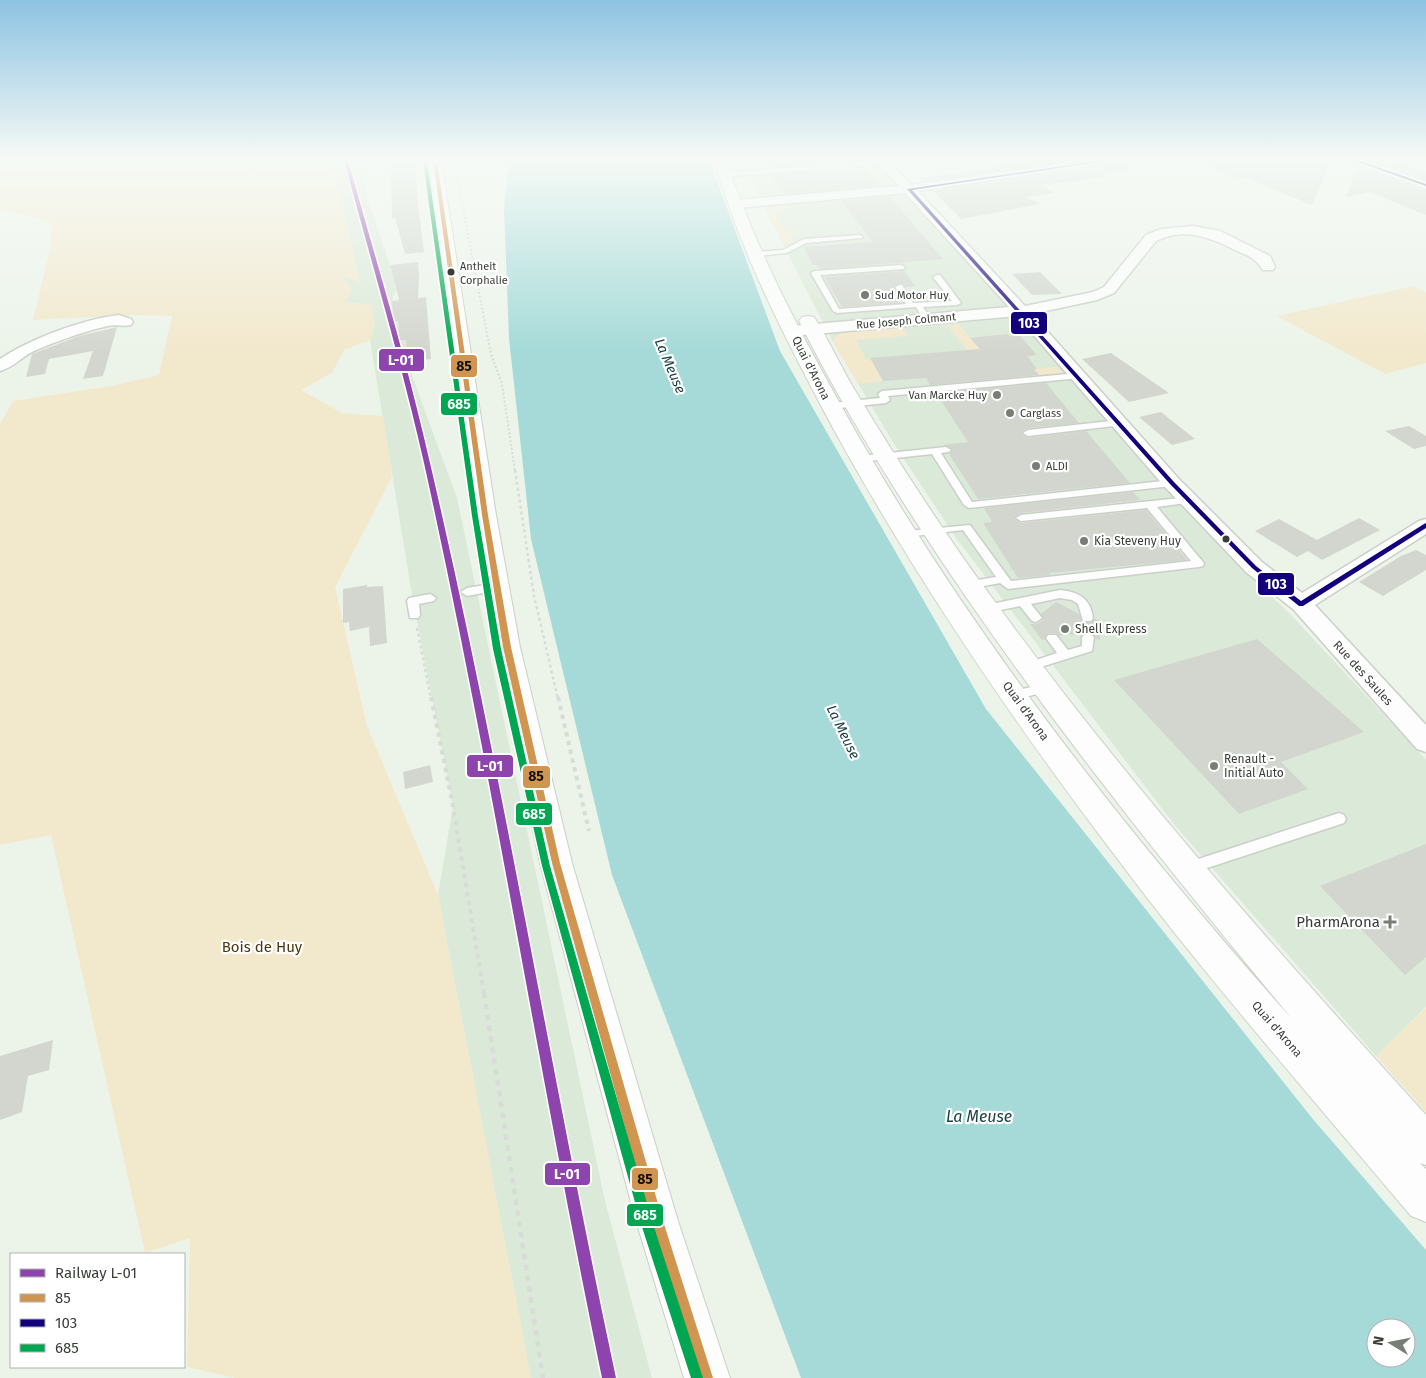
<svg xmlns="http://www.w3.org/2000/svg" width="1426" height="1378" font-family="'Fira Sans',sans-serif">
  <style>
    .built { fill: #dbe9d8 }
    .green { fill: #f2e8cc }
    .water { fill: #a5dad8; fill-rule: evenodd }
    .building { fill: #d2d6ce }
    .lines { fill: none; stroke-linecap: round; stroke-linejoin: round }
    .service-casing { stroke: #cacfc8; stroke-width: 3 }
    .minor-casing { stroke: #cacfc8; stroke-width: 3 }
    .secondary-casing { stroke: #cacfc8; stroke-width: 2 }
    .primary-casing { stroke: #cacfc8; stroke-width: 2 }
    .path-far3 { stroke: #d9dbd9; stroke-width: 2; stroke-dasharray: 2 2; stroke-linecap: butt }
    .path-far2 { stroke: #d9dbd9; stroke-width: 2.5; stroke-dasharray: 3 3; stroke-linecap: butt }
    .path-far1 { stroke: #d9dbd9; stroke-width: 4; stroke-dasharray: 4.5 4.5; stroke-linecap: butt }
    .path { stroke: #d9dbd9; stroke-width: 4.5; stroke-dasharray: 5.5 5.5; stroke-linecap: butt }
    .service { fill: #fcfdfc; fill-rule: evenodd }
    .minor { fill: #fcfdfc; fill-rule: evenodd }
    .secondary { fill: #fcfdfc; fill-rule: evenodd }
    .primary { fill: #fcfdfc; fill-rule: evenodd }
    .bus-1-casing { stroke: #fff; stroke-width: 3 }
    .bus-2-casing { stroke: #fff; stroke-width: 3 }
    .bus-3-casing { stroke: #fff; stroke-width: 3 }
    .bus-1 { fill: #d19552; fill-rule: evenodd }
    .bus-2 { fill: #13007c; fill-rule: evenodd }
    .bus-3 { fill: #00a651; fill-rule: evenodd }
    .rail-1-casing { stroke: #fff; stroke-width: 3 }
    .rail-1 { fill: #8e44ad; fill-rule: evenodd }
    .bus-dot { fill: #393e38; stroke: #fff; stroke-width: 2 }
    .poi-dot { fill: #787e76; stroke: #fff; stroke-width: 2 }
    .labels { text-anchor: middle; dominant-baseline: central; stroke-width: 4.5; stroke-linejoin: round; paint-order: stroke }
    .bus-label { font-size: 11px; fill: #393e38; stroke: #fff; text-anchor: start }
    .far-poi-label { font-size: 11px; fill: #393e38; stroke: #fff; text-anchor: start }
    .far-street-label { font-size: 11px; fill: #393e38; stroke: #fff }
    .street-label { font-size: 12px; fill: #393e38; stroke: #fff }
    .poi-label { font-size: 12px; fill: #393e38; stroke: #fff; text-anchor: start }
    .water-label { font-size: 14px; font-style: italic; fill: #1d4041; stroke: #fff }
    .near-poi-label { font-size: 15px; fill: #393e38; stroke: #fff; text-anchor: end }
    .near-park-label { font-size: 15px; fill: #4b3710; stroke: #fff }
    .near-water-label { font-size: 16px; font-style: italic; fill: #1d4041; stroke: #fff }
    .line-badge { stroke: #fff; stroke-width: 2 }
    .badge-label { font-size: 14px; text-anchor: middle; font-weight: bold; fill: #fff }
    .pale-badge-label { font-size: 14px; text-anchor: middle; font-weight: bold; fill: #111 }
  </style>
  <rect width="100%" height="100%" fill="#ecf4ea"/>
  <path class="built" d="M331,160H359L365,172L367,197L390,265L396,290L392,301L393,321H398L399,341L406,340L407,362L457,498L605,1201L652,1378H531L438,895L453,806L413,601L370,340L375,323L371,305L344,302L349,294H351L343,281L342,276L360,282Z
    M455,160H509L508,164L457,165Z
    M746,160H876L1239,565L1291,615L1426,760V1007L1376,1056L1173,823L956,538L894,444L831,338L764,207Z"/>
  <path class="green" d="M0,160H331L360,283L342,276L343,281H346L349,284L352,294L349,295L345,302L372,305L375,323L370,340L344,350L332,373L301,390L342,413L383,416L392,477L335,587L367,726L438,895L531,1378H235L187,1367L190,1238L145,1253L51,835L0,845V424L13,401L111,386L159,375L172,316L129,315L33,320L50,249L52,223L0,209Z
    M787,205L789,208L775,211L785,230H794L797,235H790L793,242L784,246L767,213L773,207Z
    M1413,286L1426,292V363L1385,374L1277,316Z
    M959,324L980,349L967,350L947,325Z
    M901,326L908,336L856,340L866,359L870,358L883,381L858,384L834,344V338C850,324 880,327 901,326Z
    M1057,367L1064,374L991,381L982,370L998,372Z
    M1426,1008V1112L1376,1056Z"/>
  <path class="water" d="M509,160H709L780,351L986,709L1312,1118L1426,1250V1378H801L612,875L531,539L509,338L504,208ZM1376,1328H1406V1358H1376Z"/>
  <path class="building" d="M391,160H415L418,204L424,252L405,254L395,218H392Z
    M770,160H816L818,163L773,167Z
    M1040,160H1078L923,181L920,178L996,168L992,166Z
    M1118,160H1127L1128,170L1103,174L1108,177L1041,185L1054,193L1025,197L1040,204L961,219L933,191L1110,165Z
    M1195,160H1312L1329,166L1312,205L1246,178L1240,179Z
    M1397,163L1426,173V179L1386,165Z
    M861,167L864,168L880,186L786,194L770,175Z
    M1366,170L1426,191V215L1369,192L1346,197L1355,172Z
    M889,196L943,259L820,269L817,265H813L804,247L873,242L841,201Z
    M418,262L419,275L418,298L426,297L431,359L407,362L406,340L399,341L398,321L393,322L392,301L399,300L390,265Z
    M904,271L915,286L905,287L904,284L899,283L893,288H889L900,303L842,307L824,277Z
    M1040,272L1062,294L1032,295L1012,274Z
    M117,327L103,376L83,379L93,351L49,359L45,374L26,377L32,354L79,336Z
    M1008,334L1009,336L1019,335L1037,355L1027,356L1037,369H1034L1039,375L930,385L926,378L883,381L870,358L980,349L970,338Z
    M1111,353L1169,393L1129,402L1082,359Z
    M1046,383L1079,423L1028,428L1022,431V435L1028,438L1086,431L1130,483L978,499L949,454L953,450L943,445L968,442L936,393Z
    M1161,412L1195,439L1172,445L1139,417Z
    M1409,426L1426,436V446L1414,449L1385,431Z
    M1133,492L1140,500L1021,513L1014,519L1021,523L1146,510L1187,560L1049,573L1051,575L1018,578L983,523L992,522L984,508Z
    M1359,518L1380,530L1322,560L1308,551L1297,557L1255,531L1279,519L1317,540Z
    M1416,550L1426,555V570L1383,596L1359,582L1401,556Z
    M367,585L369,627L350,631L349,622L343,623V589Z
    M383,586L387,643L370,646L367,587Z
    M1056,602L1079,614L1082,622L1091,623L1094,619L1099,620L1100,640L1096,639L1095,635L1087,631L1081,636L1068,634L1059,636L1056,633H1048L1045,639L1042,640L1030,624H1037L1043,620L1041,614Z
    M1257,639L1364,732L1281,762L1308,789L1239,814L1114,680Z
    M430,765L433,782L405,789L403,772Z
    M1426,844V957L1405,975L1320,886Z
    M53,1040L49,1070L28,1076L22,1112L0,1120V1056Z"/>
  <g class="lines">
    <defs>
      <path id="service" d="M884,160L886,163L725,177L722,175L725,173Z
        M860,235L863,237L862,238L806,243L787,253L756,256L753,254L756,252L783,250L804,239Z
        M901,265L905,267L904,269L820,275L839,309L906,304L895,287L899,285H902L913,303L952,301L933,277L937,275H940L961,303L957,305L923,307L931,319L927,321H924L916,307L837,313L833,311L811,273L815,271Z
        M1078,373L1081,374V378L888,396L890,400L886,403L831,409L827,406L831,403L880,398L878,394L882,391Z
        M1120,420L1123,421V425L1028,436L1023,433L1028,430Z
        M946,447L951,450L949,452L941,453L972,502L1172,480L1177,483L1172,486L969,508L964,505L932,454L860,462L855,459L860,456Z
        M1189,497L1193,498V502L1157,507L1203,562L1204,564L1203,566L1199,567L1008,589L1000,583L969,589L963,585L965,582L996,577L963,530L907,537L902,534L907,531L970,525L1011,581L1191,561L1147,508L1021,521L1016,518L1021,515Z
        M496,583L502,587L500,590L467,596L461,592L467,588Z
        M1060,590C1079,592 1090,598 1093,618L1091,621H1083L1078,604L1072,600L1060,598L1031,604L1042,618L1036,622L1032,621L1020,606L986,613L980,609L986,605Z
        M430,594L436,598L434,601L419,604L420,615L418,618H410L407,601L409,598Z
        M1088,633L1094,637L1092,651L1028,671L1022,667L1024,664L1057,653L1046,638L1048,635H1056L1068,650L1082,646V637Z
        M1044,684L1048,685L1050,688L1048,691L1014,700L1010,698L1008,695L1010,692Z
        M1339,813L1344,815L1346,819L1344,823L1189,874L1184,872L1182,868L1184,864L1189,862Z"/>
      <path id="minor" d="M876,160H888L911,185L1090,160H1116L1110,163L918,191L1025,306L1093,292L1104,287L1146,235L1161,229L1193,226L1220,231L1270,256L1275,267L1273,270H1263C1255,258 1249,256 1235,250C1210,237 1183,227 1156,241L1114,293L1097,300L1032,314L1179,479L1262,562L1302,593L1419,521L1426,519V534L1315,605L1426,725V752L1417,749L1293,609L1246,572L1165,487L1017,316L792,336L786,334L784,331L786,328L792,326L1009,307L905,193L736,208L730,204L736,200L899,186Z
        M1348,160H1365L1426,181V189L1350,162Z
        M119,315L131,319L133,322L131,325C123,327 116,324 108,326C85,331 51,343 30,353C20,359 12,368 0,371V359C30,339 83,319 119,315Z"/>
      <path id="secondary" d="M429,160H441L496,515L520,647L572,863L678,1221L730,1378H684L636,1221L540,863L494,647L474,515Z"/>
      <path id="primary" d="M714,160H726C754,244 795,323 838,400C961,623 1123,829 1292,1019C1160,859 1029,697 916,522C874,457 834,391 799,321L802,317L808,316L814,317C830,341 841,368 856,392C899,463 944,533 993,599C1125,781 1275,949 1426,1115V1165L1420,1163L1426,1169V1222L1411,1216C1333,1123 1253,1031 1177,936C1051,776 931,607 833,428C788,344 740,252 714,160Z"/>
    </defs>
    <use href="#service" class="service-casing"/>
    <use href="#minor" class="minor-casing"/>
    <use href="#secondary" class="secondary-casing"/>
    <use href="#primary" class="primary-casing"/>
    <path class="path-far3" d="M457,178L491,354L502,384L515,471"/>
    <path class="path-far2" d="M515,470L534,596L558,699
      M417,628L431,699"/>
    <path class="path-far1" d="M431,697L453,806L484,994
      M558,697L589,831"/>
    <path class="path" d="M484,993L543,1378"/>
    <use href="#service" class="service"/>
    <use href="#minor" class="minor"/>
    <use href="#secondary" class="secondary"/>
    <use href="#primary" class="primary"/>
    <defs>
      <path id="bus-1" d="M433,160H437L488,515L511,647L560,863L663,1221L713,1378H701L651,1221L552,863L503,647L482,515Z"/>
      <path id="bus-2" d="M1104,160H1112L912,190L1174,482L1256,566L1301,601L1424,524L1426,523V528L1303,606H1299L1252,568L1170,484L907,189Z
        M1352,160H1357L1426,184V186Z"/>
      <path id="bus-3" d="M425,160L427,161L478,516L501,649L550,866L653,1224L703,1378H691L641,1224L542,866L493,649L472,516L423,161Z"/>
    </defs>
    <use href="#bus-1" class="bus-1-casing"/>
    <use href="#bus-2" class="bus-2-casing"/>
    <use href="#bus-3" class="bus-3-casing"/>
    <use href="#bus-1" class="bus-1"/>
    <use href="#bus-2" class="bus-2"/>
    <use href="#bus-3" class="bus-3"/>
    <defs>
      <path id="rail-1" d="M344,160H348C376,261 407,361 430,463C501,766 551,1074 616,1378H602C539,1074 491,766 424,463C401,361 371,261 344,160Z"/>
    </defs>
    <use href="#rail-1" class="rail-1-casing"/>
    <use href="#rail-1" class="rail-1"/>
  </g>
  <linearGradient id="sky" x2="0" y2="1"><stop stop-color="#8dc3e2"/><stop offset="0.45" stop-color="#f6faf6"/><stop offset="1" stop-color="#f6faf6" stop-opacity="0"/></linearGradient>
  <rect width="1426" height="353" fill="url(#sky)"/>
  <g class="bus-dot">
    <circle cx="451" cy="272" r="4.5"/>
    <circle cx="1226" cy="539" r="4.5"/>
  </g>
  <g class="poi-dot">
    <circle cx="865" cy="295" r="5"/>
    <circle cx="997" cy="395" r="5"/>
    <circle cx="1010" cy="413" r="5"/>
    <circle cx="1036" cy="466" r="5"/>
    <circle cx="1084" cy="541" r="5"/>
    <circle cx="1065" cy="629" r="5"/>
    <circle cx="1214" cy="766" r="5"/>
    <path d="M1387.5 914.5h5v5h5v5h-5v5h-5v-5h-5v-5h5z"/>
  </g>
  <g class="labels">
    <g class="bus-label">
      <text x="460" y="266">Antheit<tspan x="460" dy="14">Corphalie</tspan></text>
    </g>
    <g class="far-poi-label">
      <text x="875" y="295">Sud Motor Huy</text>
      <text x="987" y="395" text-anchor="end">Van Marcke Huy</text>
      <text x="1020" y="413">Carglass</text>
      <text x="1046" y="466">ALDI</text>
    </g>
    <g class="far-street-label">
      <text transform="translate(906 321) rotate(-5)">Rue Joseph Colmant</text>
    </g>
    <g class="street-label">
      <text transform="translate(811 368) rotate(63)">Quai d'Arona</text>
      <text transform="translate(1363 673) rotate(48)">Rue des Saules</text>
      <text transform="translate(1026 711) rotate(54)">Quai d'Arona</text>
      <text transform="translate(1277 1029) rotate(49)">Quai d'Arona</text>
    </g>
    <g class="poi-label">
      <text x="1094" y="541">Kia Steveny Huy</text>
      <text x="1075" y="629">Shell Express</text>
      <text x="1224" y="759">Renault -<tspan x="1224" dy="14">Initial Auto</tspan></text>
    </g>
    <g class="water-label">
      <text transform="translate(670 366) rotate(67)">La Meuse</text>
      <text transform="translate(843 732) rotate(64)">La Meuse</text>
    </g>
    <g class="near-poi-label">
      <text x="1380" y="922">PharmArona</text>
    </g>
    <g class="near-park-label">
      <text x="262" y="947">Bois de Huy</text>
    </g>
    <g class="near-water-label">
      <text x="979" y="1116">La Meuse</text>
    </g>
  </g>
  <g class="line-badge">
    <rect x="1010" y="311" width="38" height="24" rx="5" fill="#13007c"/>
    <rect x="378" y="348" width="47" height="24" rx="5" fill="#8e44ad"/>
    <rect x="450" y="354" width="28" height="24" rx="5" fill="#d19552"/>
    <rect x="440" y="392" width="38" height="24" rx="5" fill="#00a651"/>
    <rect x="1257" y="572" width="38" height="24" rx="5" fill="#13007c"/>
    <rect x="466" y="754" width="48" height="24" rx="5" fill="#8e44ad"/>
    <rect x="522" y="765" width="29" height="24" rx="5" fill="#d19552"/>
    <rect x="515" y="802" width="38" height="24" rx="5" fill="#00a651"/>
    <rect x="544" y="1162" width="47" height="24" rx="5" fill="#8e44ad"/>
    <rect x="631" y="1167" width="28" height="24" rx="5" fill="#d19552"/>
    <rect x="626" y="1203" width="38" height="24" rx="5" fill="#00a651"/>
  </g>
  <g class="badge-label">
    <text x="1029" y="328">103</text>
    <text x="401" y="365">L-01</text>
    <text x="459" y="409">685</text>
    <text x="1276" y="589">103</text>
    <text x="490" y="771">L-01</text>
    <text x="534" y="819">685</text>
    <text x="567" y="1179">L-01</text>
    <text x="645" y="1220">685</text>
  </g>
  <g class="pale-badge-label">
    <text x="464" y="371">85</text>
    <text x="536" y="781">85</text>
    <text x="645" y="1184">85</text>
  </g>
  <rect x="10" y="1253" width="175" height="115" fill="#ffffff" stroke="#b0b2af"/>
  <rect x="20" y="1269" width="25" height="8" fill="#8e44ad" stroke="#b0b2af"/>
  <text x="55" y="1278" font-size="15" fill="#393e38">Railway L-01</text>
  <rect x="20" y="1294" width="25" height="8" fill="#d19552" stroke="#b0b2af"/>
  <text x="55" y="1303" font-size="15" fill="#393e38">85</text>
  <rect x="20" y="1319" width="25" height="8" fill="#13007c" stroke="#b0b2af"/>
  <text x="55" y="1328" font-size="15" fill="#393e38">103</text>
  <rect x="20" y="1344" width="25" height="8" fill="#00a651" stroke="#b0b2af"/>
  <text x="55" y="1353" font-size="15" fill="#393e38">685</text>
  <g transform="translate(1391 1343) rotate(280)"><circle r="24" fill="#ffffff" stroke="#b0b2af"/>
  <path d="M0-4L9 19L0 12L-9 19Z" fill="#787e76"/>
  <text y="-8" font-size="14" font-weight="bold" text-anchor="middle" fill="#393e38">N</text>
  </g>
</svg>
